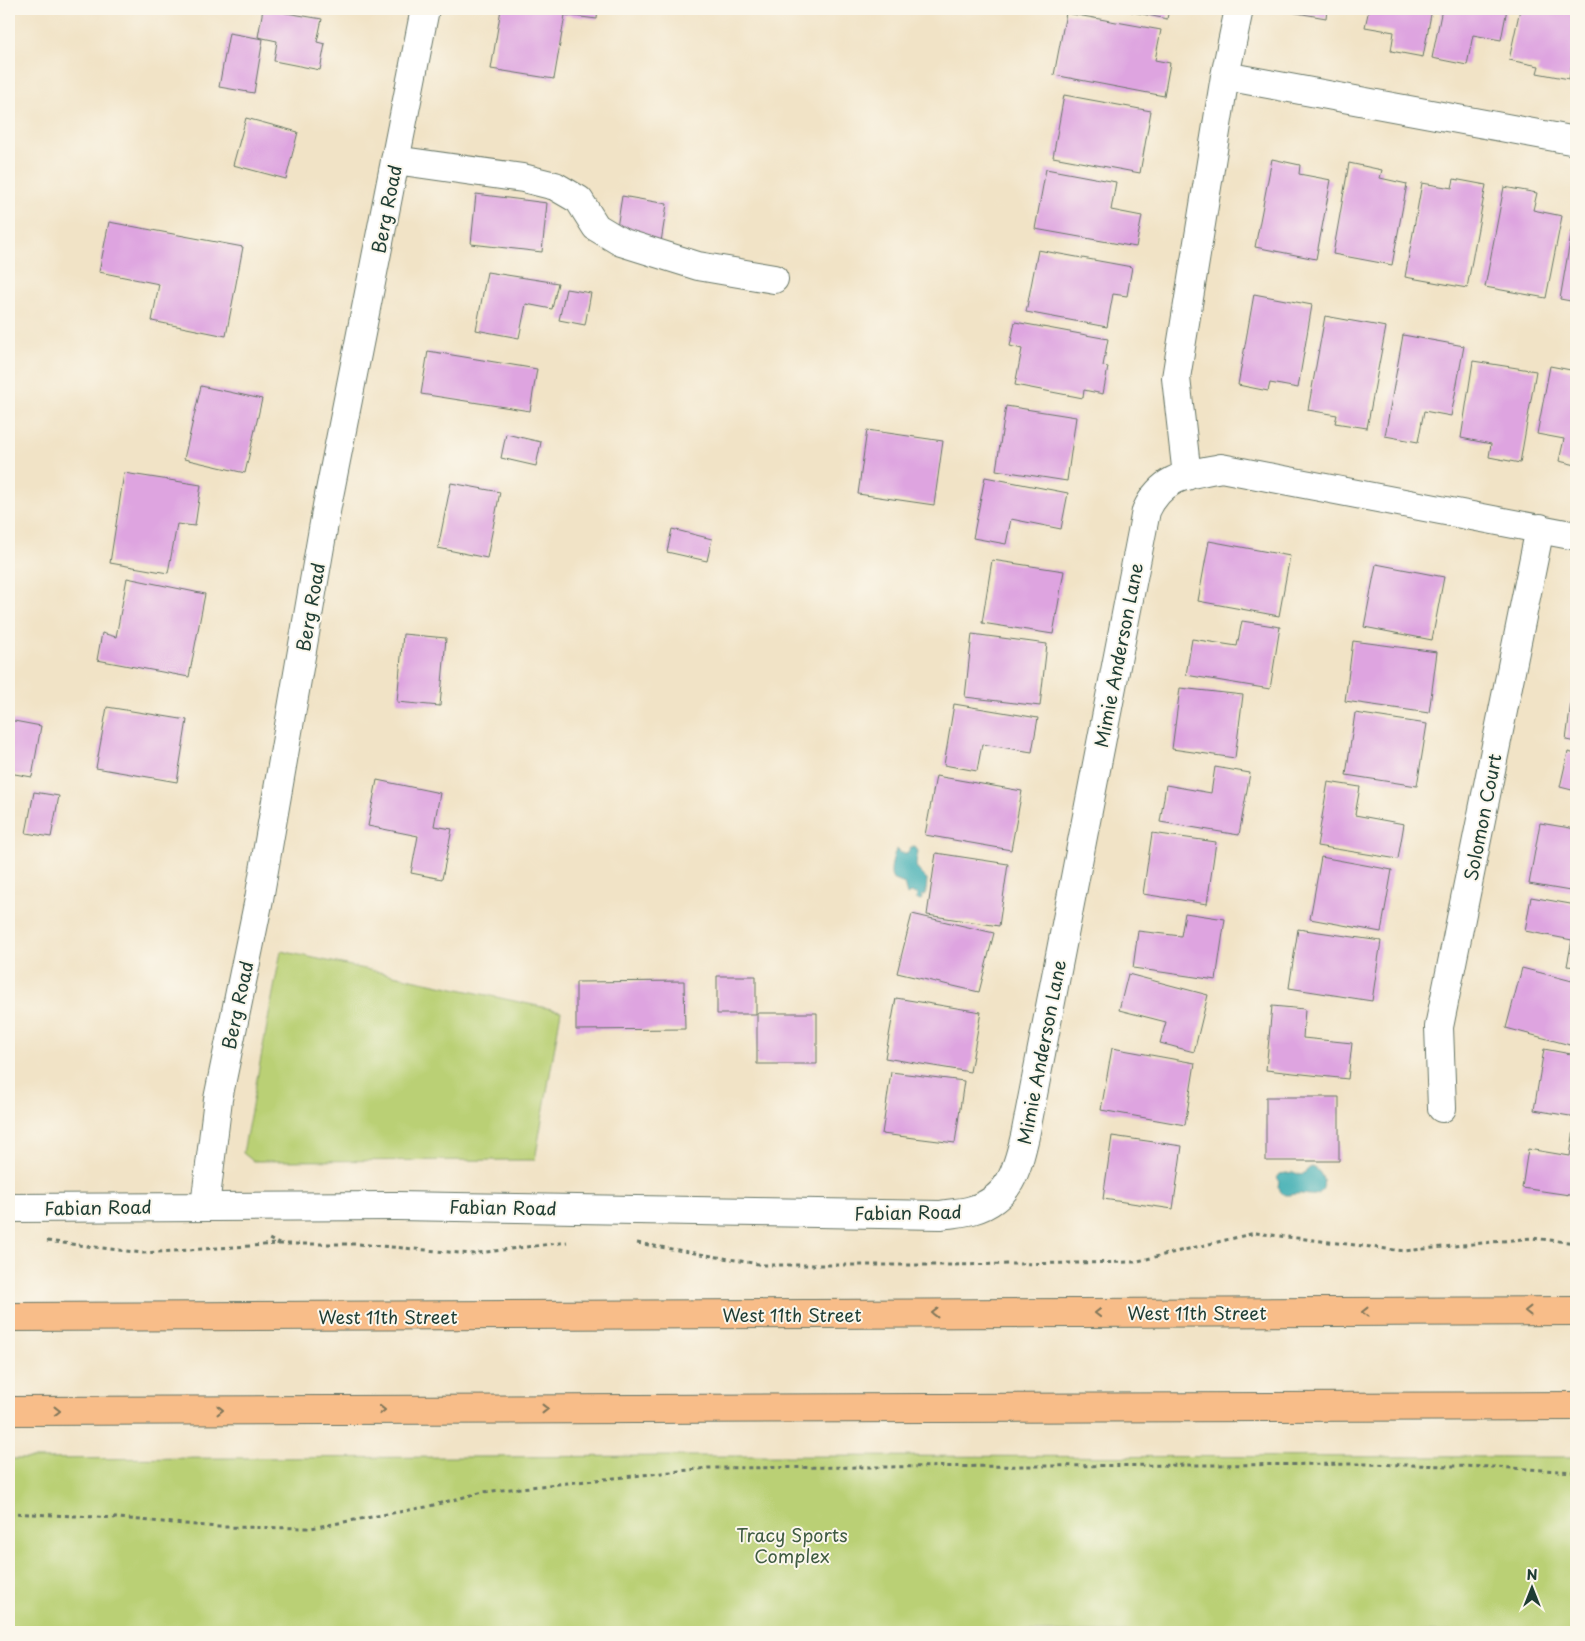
<svg xmlns="http://www.w3.org/2000/svg" width="1585" height="1641" font-family="'Playpen Sans',sans-serif">
  <style>
    .green { fill: #bad074; stroke: #6c8654 }
    .water { fill: #39abb1; stroke: #2c7472 }
    .building { fill: #dea4e0 }
    .lines { fill: none; stroke-linecap: round; stroke-linejoin: round }
    .minor-casing { stroke: #687767; stroke-width: 30 }
    .major-casing { stroke: #687767; stroke-width: 30 }
    .path { stroke: #687767; stroke-width: 3; stroke-dasharray: 4 4; stroke-linecap: butt }
    .minor { stroke: #fff; stroke-width: 28 }
    .major { stroke: #f8bd89; stroke-width: 28 }
    .oneway { stroke: #81775a }
    .labels { text-anchor: middle; dominant-baseline: central; stroke-width: 4; stroke-linejoin: round; paint-order: stroke }
    .street-label { font-size: 18px; fill: #1f3d34; stroke: #fbf7ec }
    .park-label { font-size: 18px; fill: #3e5a41; stroke: #fbf7ec }
  </style>
  <rect width="100%" height="100%" fill="#fbf7ec"/>
  <filter id="ink" filterUnits="userSpaceOnUse"><feTurbulence type="fractalNoise" baseFrequency=".02" numOctaves="2"/><feDisplacementMap in="SourceGraphic" scale="10" xChannelSelector="R" yChannelSelector="G"/><feConvolveMatrix kernelMatrix="1 2 1 2 8 2 1 2 1" color-interpolation-filters="sRGB"/></filter>
  <filter id="wash" filterUnits="userSpaceOnUse"><feTurbulence type="fractalNoise" baseFrequency=".0096" numOctaves="4" result="noise"/><feDisplacementMap in="SourceGraphic" scale="20" xChannelSelector="R" yChannelSelector="G"/><feGaussianBlur stdDeviation="1.12" result="paint"/><feColorMatrix in="noise" values="0 0 0 0 0 0 0 0 0 0 0 0 0 0 0 0 0 1.4 0 .05"/><feComposite in="paint" operator="in"/></filter>
  <g filter="url(#wash)">
    <rect width="100%" height="100%" fill="#f1e3c6"/>
    <path class="green" d="M281,951L561,1011L535,1160L253,1161L243,1153Z
      M694,1456L1576,1457V1632H9V1459Z"/>
    <path class="water" d="M911,847H915L918,851C915,869 914,866 927,879L926,894L921,896L922,899L920,900L916,899L917,894L910,893L907,895L904,884C901,882 895,881 892,878C889,873 893,853 897,849L901,853H907Z
      M1312,1167C1323,1170 1330,1191 1315,1195C1309,1196 1302,1193 1296,1194C1289,1195 1287,1196 1280,1193L1278,1187L1279,1180L1277,1178L1280,1174L1293,1172L1301,1175C1306,1173 1306,1169 1312,1167Z"/>
    <g id="blocks">
      <path class="building" d="M263,9L322,19L317,42L325,44L320,70L274,61L277,41L258,37Z
        M501,9H598L597,19L565,15L554,79L491,69Z
        M1118,9H1169L1167,19Z
        M1292,9H1327L1326,18L1291,12Z
        M1369,9H1432L1423,57L1391,51L1394,32L1365,27Z
        M1442,9H1507L1501,40L1473,35L1467,65L1432,58Z
        M1520,9H1576V42L1569,79L1537,73L1539,66L1509,60Z
        M1066,13L1161,30L1155,60L1170,63L1164,96L1054,75Z
        M229,33L263,39L254,93L219,87Z
        M1064,95L1151,111L1140,173L1053,157Z
        M246,118L298,132L286,179L233,165Z
        M1272,159L1300,165L1299,174L1331,180L1316,259L1255,247Z
        M1349,163L1382,170L1380,178L1407,184L1392,265L1333,254Z
        M1046,169L1116,182L1111,210L1142,216L1136,247L1035,229Z
        M1454,179L1486,185L1467,288L1405,277L1422,183L1452,188Z
        M1504,187L1537,193L1533,210L1562,216L1546,298L1485,287Z
        M476,194L547,203L542,252L471,244Z
        M622,196L667,204L661,242L616,234Z
        M109,222L243,247L226,336L152,321L159,284L99,272Z
        M1572,230L1576,231V302L1560,299Z
        M1038,250L1132,267L1127,296L1113,294L1107,327L1026,312Z
        M487,272L558,283L552,309L526,304L519,338L476,330Z
        M566,289L591,293L585,325L559,320Z
        M1254,294L1312,305L1298,388L1270,383L1268,391L1238,385Z
        M1325,316L1386,327L1367,428L1335,423L1337,415L1308,410Z
        M1015,322L1108,339L1103,366L1108,367L1103,394L1084,390L1083,398L1015,385L1022,349L1010,346Z
        M1403,335L1464,346L1451,416L1424,411L1418,442L1385,436Z
        M428,351L537,369L530,411L421,394Z
        M1473,361L1536,371L1520,463L1489,457L1491,444L1461,438Z
        M1550,366L1576,371V465L1559,461L1564,439L1537,434Z
        M201,386L262,399L245,473L184,459Z
        M1006,406L1076,417L1067,481L996,470Z
        M867,430L943,441L934,505L858,494Z
        M506,434L541,442L536,466L501,458Z
        M124,473L201,485L195,526L177,524L168,573L110,563Z
        M985,477L1068,493L1061,529L1011,519L1006,544L973,538Z
        M451,483L500,492L487,558L438,548Z
        M672,529L712,539L707,561L667,552Z
        M1209,541L1290,556L1279,616L1198,601Z
        M992,560L1064,571L1053,634L982,623Z
        M1376,564L1444,577L1432,640L1364,627Z
        M127,578L205,594L189,677L97,660L102,633L116,637Z
        M1242,621L1280,627L1270,689L1186,675L1192,639L1237,646Z
        M403,634L446,638L440,706L397,702Z
        M972,634L1047,644L1040,706L965,697Z
        M1353,641L1437,652L1429,713L1345,701Z
        M1574,680L1576,681V742L1566,740Z
        M1180,688L1243,695L1235,758L1172,749Z
        M954,704L1038,718L1032,752L982,744L977,771L944,765Z
        M107,707L187,720L177,782L96,768Z
        M1355,713L1427,724L1417,786L1346,775Z
        M9,720L41,726L32,777L9,773Z
        M1568,752L1576,754V791L1560,787Z
        M1215,767L1250,773L1239,835L1160,822L1166,785L1211,793Z
        M936,776L1022,791L1011,850L925,835Z
        M377,780L440,793L434,826L452,829L442,879L411,873L418,836L368,826Z
        M1328,782L1360,787L1355,815L1404,824L1398,859L1317,846Z
        M34,792L59,796L51,837L26,833Z
        M1540,823L1576,829V892L1529,884Z
        M1152,833L1216,842L1207,904L1143,894Z
        M936,853L1008,864L999,926L927,915Z
        M1321,857L1392,870L1381,932L1310,919Z
        M1531,897L1576,905V967L1567,966L1572,940L1525,931Z
        M1185,913L1225,919L1216,980L1133,968L1138,931L1181,936Z
        M912,914L994,933L979,992L897,973Z
        M1298,929L1381,941L1372,1001L1289,988Z
        M1522,968L1576,982V1021L1570,1045L1506,1028Z
        M1128,974L1208,995L1194,1052L1160,1043L1166,1022L1119,1010Z
        M717,976H756V1014H717Z
        M684,981L685,1029L576,1030V982Z
        M896,998L981,1012L970,1072L885,1058Z
        M1272,1006L1305,1009L1303,1038L1352,1043L1348,1079L1266,1070Z
        M757,1013H817V1064H757Z
        M1112,1048L1195,1063L1185,1125L1101,1110Z
        M1544,1049L1576,1055V1117L1534,1110Z
        M891,1072L964,1081L955,1143L882,1134Z
        M1266,1097H1339V1161H1266Z
        M1574,1130L1576,1131V1196L1522,1188L1528,1149L1570,1156Z
        M1112,1136L1182,1146L1173,1209L1103,1199Z"/>
    </g>
  </g>
  <g filter="url(#ink)">
    <use href="#blocks" fill-opacity="0" stroke="#687767" stroke-width="1"/>
    <g class="lines">
      <defs>
        <path id="minor" d="M1225,76L1576,141
          M395,160L523,178L555,186L579,200L596,227L621,242L698,266L774,279
          M1187,476L1176,378L1225,76L1239,9
          M1442,1108L1439,1027L1540,528
          M205,1206L218,1099L259,899L327,506L425,9
          M9,1208L396,1206L941,1215C951,1213 962,1213 972,1210C1010,1199 1017,1170 1025,1136L1146,511C1162,476 1187,475 1221,468L1576,536"/>
        <path id="major" d="M9,1317L1576,1311
          M9,1411L1576,1406"/>
      </defs>
      <use href="#minor" class="minor-casing"/>
      <use href="#major" class="major-casing"/>
      <path class="path" d="M47,1241L143,1253L279,1244L269,1239
        M637,1243L764,1265H951L1134,1262L1255,1233L1404,1251L1532,1238L1576,1243
        M279,1244H358L471,1254L567,1242
        M9,1513L118,1518L218,1527L311,1528L426,1507L483,1492L708,1468L1364,1464L1495,1467L1576,1472"/>
      <use href="#minor" class="minor"/>
      <use href="#major" class="major"/>
    </g>
    <defs><path id="oneway-chevron" d="M-2-3.5L2.5 0L-2 3.5" fill="none" stroke-width="1.6" stroke-linecap="round" stroke-linejoin="round" transform="scale(1.25)"/></defs>
    <g class="oneway">
      <use href="#oneway-chevron" transform="translate(1528 1311) rotate(180)"/>
      <use href="#oneway-chevron" transform="translate(1365 1312) rotate(180)"/>
      <use href="#oneway-chevron" transform="translate(935 1313) rotate(180)"/>
      <use href="#oneway-chevron" transform="translate(1098 1313) rotate(180)"/>
      <use href="#oneway-chevron" transform="translate(545 1409)"/>
      <use href="#oneway-chevron" transform="translate(220 1410)"/>
      <use href="#oneway-chevron" transform="translate(382 1410)"/>
      <use href="#oneway-chevron" transform="translate(57 1411)"/>
    </g>
  </g>
  <g class="labels">
    <g class="street-label">
      <text transform="translate(386 209) rotate(-79)">Berg Road</text>
      <text transform="translate(310 607) rotate(-80)">Berg Road</text>
      <text transform="translate(1118 655) rotate(-79)">Mimie Anderson Lane</text>
      <text transform="translate(1482 817) rotate(-79)">Solomon Court</text>
      <text transform="translate(237 1005) rotate(-78)">Berg Road</text>
      <text transform="translate(1041 1052) rotate(-79)">Mimie Anderson Lane</text>
      <text transform="translate(98 1207) rotate(-1)">Fabian Road</text>
      <text transform="translate(503 1207) rotate(1)">Fabian Road</text>
      <text transform="translate(908 1212) rotate(-1)">Fabian Road</text>
      <text x="1197" y="1312">West 11th Street</text>
      <text x="792" y="1314">West 11th Street</text>
      <text x="388" y="1316">West 11th Street</text>
    </g>
    <g class="park-label">
      <text x="792" y="1534">Tracy Sports<tspan x="792" dy="21">Complex</tspan></text>
    </g>
  </g>
  <rect width="1585" height="1641" fill="none" stroke="#fbf7ec" stroke-width="30"/>
  <g transform="translate(1532 1588)" stroke="#fbf7ec" stroke-width="4" paint-order="stroke">
  <path d="M0-4L9 19L0 12L-9 19Z" fill="#1f3d34"/>
  <text y="-8" font-size="14" font-weight="bold" text-anchor="middle" fill="#1f3d34">N</text>
  </g>
</svg>
